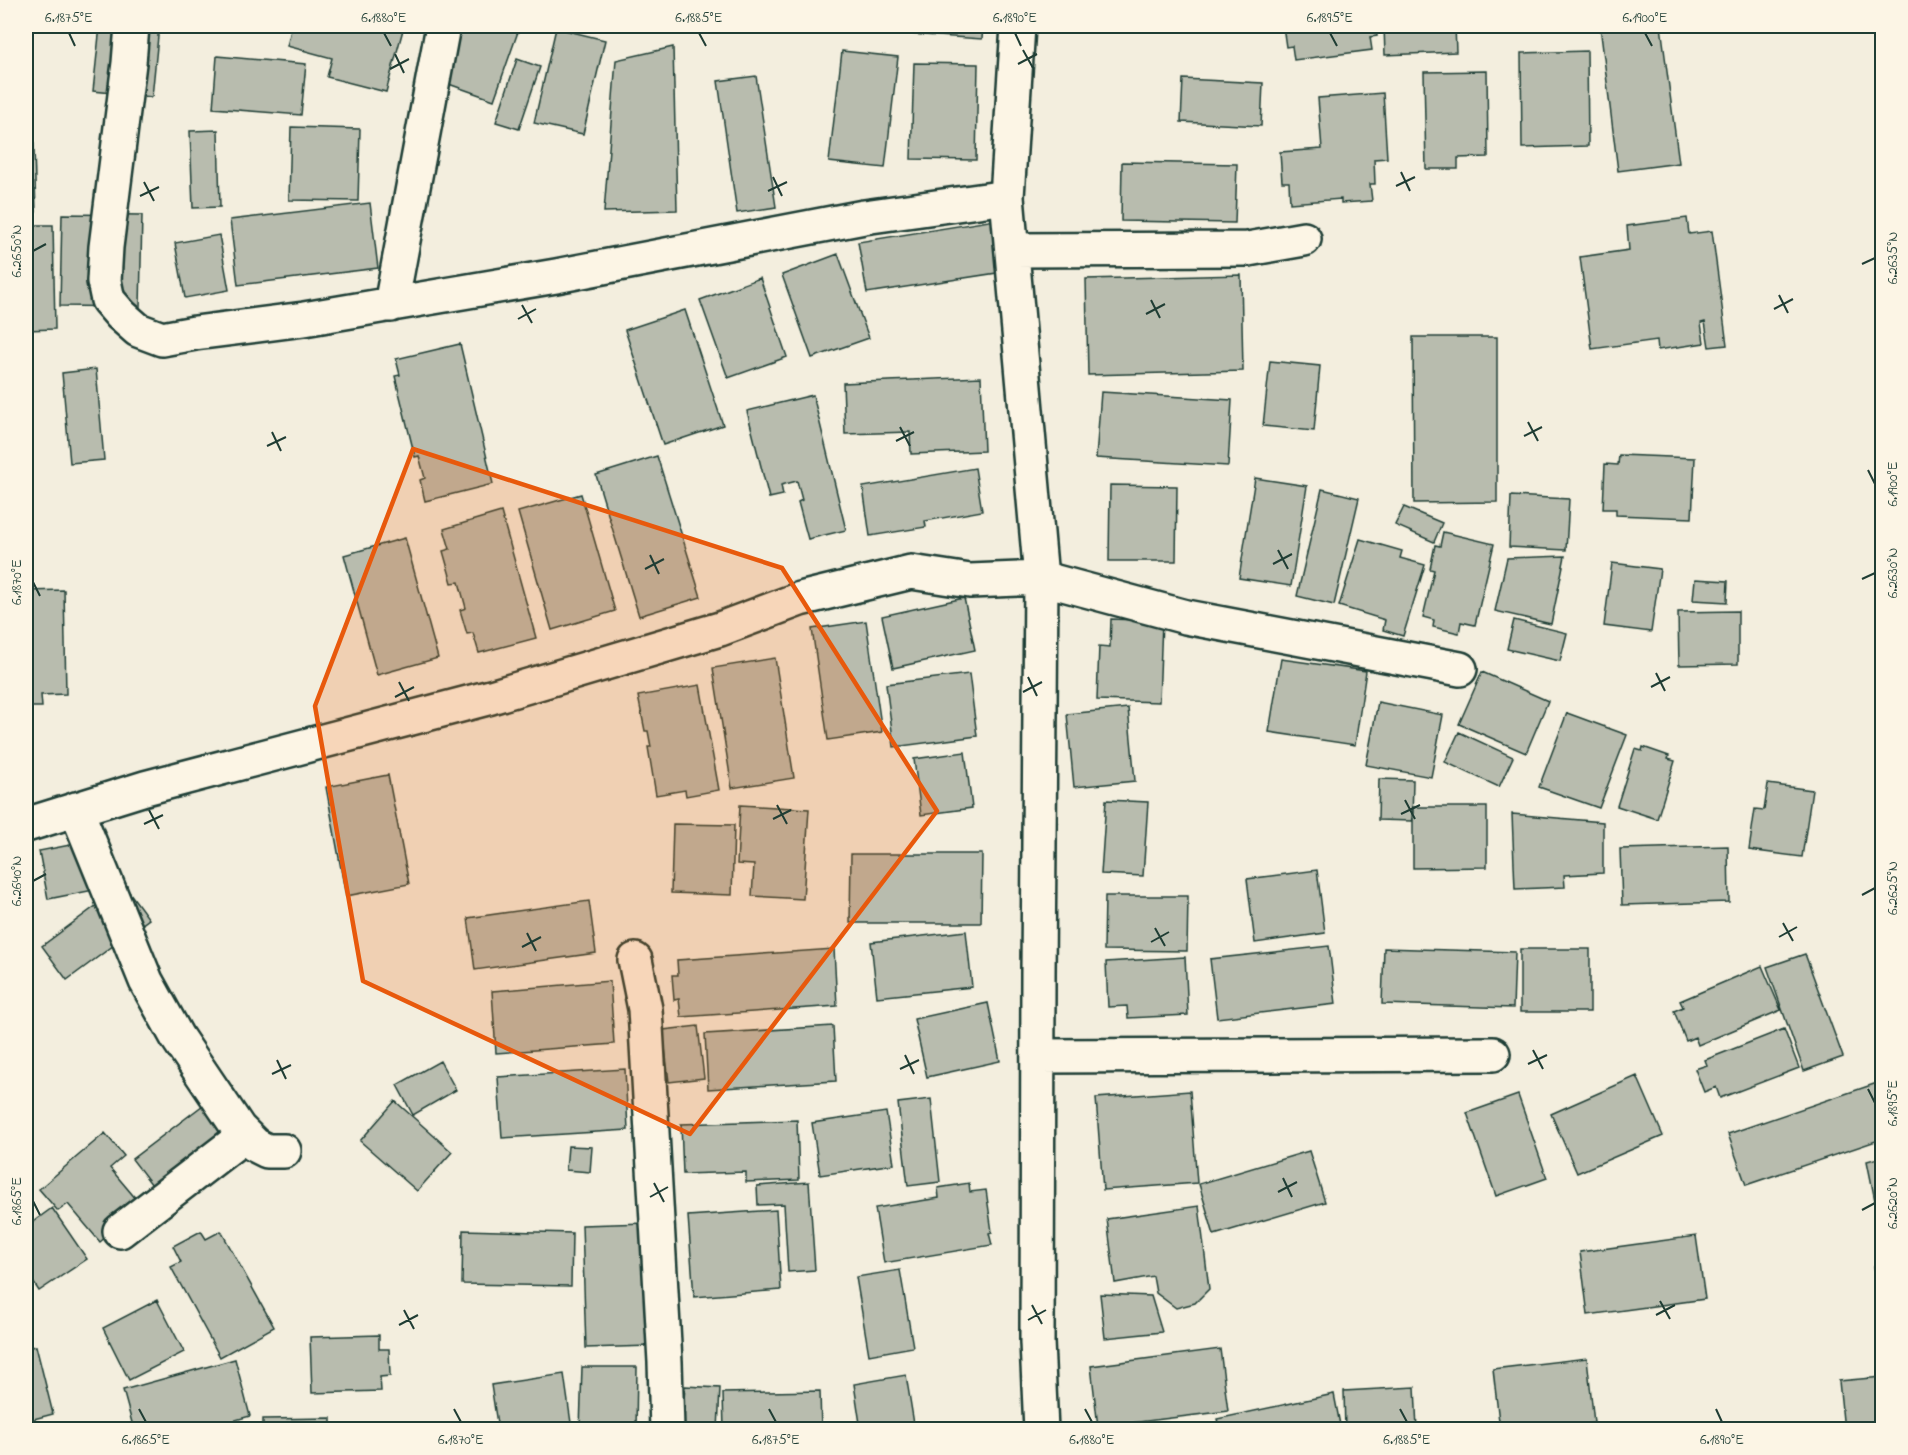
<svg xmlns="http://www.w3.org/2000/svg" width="1908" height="1455" font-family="'Indie Flower',sans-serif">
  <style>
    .building { fill: #b8bcae; stroke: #1f3d34; stroke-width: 1.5 }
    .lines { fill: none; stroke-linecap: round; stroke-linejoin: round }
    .street-casing { stroke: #1f3d34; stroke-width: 38 }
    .street { stroke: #fcf5e5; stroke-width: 33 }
    .marked { fill: #e8590c; fill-opacity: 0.2; stroke: #e8590c; stroke-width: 4.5; stroke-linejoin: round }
    .ticks { fill: none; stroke: #1f3d34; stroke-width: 2 }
    .neatline { fill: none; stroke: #1f3d34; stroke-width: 2 }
    .ticks-label { font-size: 15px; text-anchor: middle; fill: #1f3d34 }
  </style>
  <rect width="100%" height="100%" fill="#f3eede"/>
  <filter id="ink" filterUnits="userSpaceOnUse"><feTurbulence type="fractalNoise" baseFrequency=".0167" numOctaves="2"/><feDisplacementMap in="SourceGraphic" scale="12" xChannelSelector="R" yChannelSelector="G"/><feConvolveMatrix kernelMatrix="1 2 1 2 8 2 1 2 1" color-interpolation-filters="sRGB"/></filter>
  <g filter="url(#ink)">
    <path class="building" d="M100,26H159L152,97L93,91Z
      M292,26H404L386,92L327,77L332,58L287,46Z
      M443,26H520L494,100L426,76Z
      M861,26H891V28Z
      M909,26H983L982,39L909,34Z
      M1283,26H1376L1377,36L1370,37L1372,50L1294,60L1292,46L1286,47Z
      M1384,26H1455L1456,52L1385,55Z
      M1600,26H1661L1679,163L1618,171Z
      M556,28L605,40L583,134L534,123Z
      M673,47L677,210L604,212L616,60Z
      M842,51L898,57L885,168L829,162Z
      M1587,51L1588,146L1522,148L1521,53Z
      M217,56L306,64L301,115L213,108Z
      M517,59L540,67L519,129L496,122Z
      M914,63L978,64L976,160L911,159Z
      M1487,71L1488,157L1458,158V169H1426L1424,72Z
      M756,76L776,207L737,213L718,81Z
      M1183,79L1263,83L1261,126L1181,122Z
      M1383,93L1387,158L1374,159L1375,184H1370L1372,201L1341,203V199L1290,203L1289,182H1282L1280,152L1322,149L1318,98Z
      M26,117H33L36,212H26Z
      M291,127L360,129L358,201L289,200Z
      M218,130L220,207L193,208L190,131Z
      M1122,162L1237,164L1235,223L1121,221Z
      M370,203L378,268L238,285L230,220Z
      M62,214L142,215L140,307L60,306Z
      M1687,218L1689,234L1712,231L1727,345L1709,347L1705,322L1701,323L1704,343L1658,350L1657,340L1592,349L1580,257L1629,250L1627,226Z
      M995,220L1003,272L867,293L858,242Z
      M26,225H53L55,329L26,330Z
      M219,235L229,290L185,298L175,243Z
      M838,254L869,338L812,358L782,275Z
      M1241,275L1243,371L1088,375L1086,279Z
      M760,278L787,357L728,378L700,300Z
      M685,310L723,425L663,445L625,330Z
      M1413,337H1497V502L1414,503Z
      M460,344L493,484L425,501L420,480L425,478L419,456L415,457L395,376L400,375L396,359Z
      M1270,361L1320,366L1314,431L1263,426Z
      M96,369L104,460L70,463L62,373Z
      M981,377L984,451L911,454L910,432L845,434L843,383Z
      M1101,392L1232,400L1228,466L1096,458Z
      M813,395L846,530L808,539L798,502L802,500L797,481L781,485L783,495L769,498L747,411Z
      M1619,455L1695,458L1692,518L1616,515V509H1603L1605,464L1618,465Z
      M657,456L701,597L639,616L596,475Z
      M975,468L982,511L925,521L926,527L870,536L863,487Z
      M1255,478L1307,486L1291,586L1239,578Z
      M1110,485L1177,486L1176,561H1109Z
      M1322,489L1359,498L1334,605L1297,596Z
      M581,494L615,611L552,630L518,512Z
      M1511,496L1569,499L1566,550L1509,547Z
      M1404,507L1442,523L1434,542L1395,525Z
      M501,512L536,638L479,653L473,633L467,634L460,610L466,608L459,582L452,583L443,551L450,549L444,529Z
      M1443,532L1494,544L1475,625L1461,622L1459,633L1433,627L1434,620L1423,617L1434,570L1430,569L1435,545L1440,546Z
      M405,538L438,658L377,675L344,555Z
      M1360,539L1402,551L1400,558L1425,565L1403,636L1383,630L1385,620L1339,606Z
      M1565,556L1551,624L1495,611L1507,558Z
      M1612,563L1660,569L1651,632L1604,626Z
      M1695,579L1728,581L1727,602L1693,600Z
      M64,590L66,694L41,695L42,707H26V591Z
      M964,598L975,650L893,668L882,616Z
      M1738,611V664L1679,665L1678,612Z
      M1111,619L1162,621L1159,702L1097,700L1099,646L1110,647Z
      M1514,620L1567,633L1560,661L1507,649Z
      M866,621L882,732L828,740L812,629Z
      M775,658L794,778L732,788L713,668Z
      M1281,659L1366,671L1355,745L1269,732Z
      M1482,672L1548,701L1526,753L1459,724Z
      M969,674L977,736L894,747L886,684Z
      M700,685L719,790L686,796L685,790L656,795L648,747H651L648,731H645L638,696Z
      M1378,702L1443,715L1431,777L1366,765Z
      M1128,708L1135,781L1074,787L1067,714Z
      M1567,713L1627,735L1599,808L1539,787Z
      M1459,732L1513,757L1499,787L1445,762Z
      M1643,747L1669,756L1668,759L1675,761L1657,819L1617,806L1635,749L1642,751Z
      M965,752L972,808L921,815L914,759Z
      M388,775L409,884L346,896L326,787Z
      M1379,779L1413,780L1412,821L1378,820Z
      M1768,784L1812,790L1802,857L1749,850L1755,809L1764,810Z
      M1106,800L1148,802L1143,876L1101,874Z
      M740,805L809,809L803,899L752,896L754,865L737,864Z
      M1413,807H1487V867L1413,868Z
      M1512,814L1603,822V873L1564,875L1565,887L1515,889Z
      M673,824L734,825L732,895L671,893Z
      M96,840L104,888L48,899L39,851Z
      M1728,846L1729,902L1622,905L1620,849Z
      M851,854H982L981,923H850Z
      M1317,870L1325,933L1255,943L1247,879Z
      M124,885L149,919L67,980L42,946Z
      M1105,896H1188L1187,951L1104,950Z
      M589,901L596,953L475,970L468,918Z
      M966,931L972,987L877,997L871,942Z
      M1329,946L1336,1004L1217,1018L1210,959Z
      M1384,948L1515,952L1513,1008L1382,1004Z
      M834,949L837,1006L681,1017L679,999L674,1000L672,975H678L677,960Z
      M1520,949H1590V1012H1520Z
      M1805,954L1843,1057L1804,1071L1767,967Z
      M1185,957L1188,1015L1128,1018L1127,1006L1108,1007L1106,962Z
      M1762,966L1781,1010L1698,1045L1695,1037L1686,1041L1674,1011L1683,1007L1680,1001Z
      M610,981L614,1044L496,1053L492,991Z
      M988,1003L1000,1061L927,1077L914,1019Z
      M698,1026L704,1078L669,1082L663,1030Z
      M833,1026L836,1081L708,1089L705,1034Z
      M1784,1029L1799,1068L1720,1098L1716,1087L1704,1092L1695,1069L1707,1065L1705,1060Z
      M440,1061L456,1090L413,1115L397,1085Z
      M625,1069L628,1130L502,1138L498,1077Z
      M1637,1076L1663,1136L1577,1173L1551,1114Z
      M1880,1082L1882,1090V1139L1746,1185L1728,1134Z
      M1190,1091L1197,1183L1103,1190L1096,1098Z
      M1518,1095L1547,1178L1496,1196L1467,1113Z
      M215,1096L248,1138L165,1202L132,1159Z
      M931,1099L940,1182L908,1186L898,1103Z
      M395,1101L452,1152L417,1191L360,1141Z
      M886,1112L894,1164L820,1175L812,1123Z
      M797,1120L799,1180L746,1182V1172L683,1174L681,1124Z
      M105,1133L124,1156L110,1168L142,1206L100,1242L68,1204L58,1211L39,1189Z
      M568,1146L592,1147L590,1172L566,1170Z
      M1309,1151L1325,1202L1214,1235L1199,1184Z
      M1882,1157V1235L1867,1161Z
      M809,1182L815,1270L788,1272L784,1204L758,1205L757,1186Z
      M969,1183L970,1192L986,1190L992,1232L989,1233L992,1245L884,1263L875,1208L939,1198L938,1188Z
      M1199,1206L1209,1289L1195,1303L1176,1308L1156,1293L1153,1276L1115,1283L1107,1219Z
      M52,1208L87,1259L39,1291L26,1271V1227Z
      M776,1210L781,1290L694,1297L688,1216Z
      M646,1223L650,1346L586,1348L582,1225Z
      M463,1230L572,1233L571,1286L462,1284Z
      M201,1231L206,1239L221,1231L274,1327L220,1357L171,1267L181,1262L173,1246Z
      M1696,1236L1705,1299L1588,1315L1580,1252Z
      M1882,1265V1314L1874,1266Z
      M900,1270L913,1347L869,1355L856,1277Z
      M1100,1294L1151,1296L1162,1332L1105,1338Z
      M157,1300L184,1352L129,1380L103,1328Z
      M379,1335V1349H389L390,1376L380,1377L381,1391L312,1393L310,1337Z
      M36,1346L53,1414L26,1421V1348Z
      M1220,1349L1228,1411L1098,1427L1091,1366Z
      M1587,1358L1594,1423L1537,1430H1500L1493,1369Z
      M235,1359L250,1416L200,1430H134L123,1390Z
      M582,1367H637L636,1430H580Z
      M564,1374L572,1430H498L491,1385Z
      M906,1375L915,1430H861L854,1384Z
      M1882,1377V1430H1844L1839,1381Z
      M685,1386L720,1388L718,1430H682Z
      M1415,1387L1417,1430H1345L1344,1391Z
      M820,1391L821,1430H724L723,1393Z
      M1334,1394L1341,1430H1220L1217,1419Z
      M331,1418V1430H263V1419Z"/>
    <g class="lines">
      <defs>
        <path id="street" d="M132,26L129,63L106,247L104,281L108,300L121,315L138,330L162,339L195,333L304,319L556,276L864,217L1007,197
          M1018,26L1007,197L1041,578L1038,975L1037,1342L1041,1430
          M1012,250L1248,249L1304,239
          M391,305L443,26
          M76,809L146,981L177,1037L239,1129L255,1145L267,1151H284
          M26,825L145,788L491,697L720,629L800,599L911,572L970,581L1041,578L1186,617L1460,669
          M635,960L645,1009L665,1362L667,1430
          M1038,1056L1493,1054
          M120,1231L245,1135"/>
      </defs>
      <use href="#street" class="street-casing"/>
      <use href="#street" class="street"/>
    </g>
  </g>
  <path class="marked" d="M413,449L782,568L937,811L690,1134L363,981L315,706Z"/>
  <path class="ticks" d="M69,33L75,46M384,33L391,46M699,33L706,46M1015,33L1021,46M1330,33L1337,46M1645,33L1652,46M1023,50L1033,68M395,54L404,73M1018,64L1037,54M390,69L409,59M1401,172L1410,191M773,177L782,196M144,182L154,201M1396,186L1415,177M768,191L787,182M140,196L159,187M33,251L46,244M1862,264L1875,258M1779,295L1788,313M1151,300L1160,318M522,305L532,323M1774,309L1793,299M1146,314L1165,304M518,319L536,309M1528,422L1538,441M900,427L910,446M272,432L281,451M1524,436L1542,427M896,441L914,432M267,446L286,437M1868,470L1875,484M1278,550L1288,569M650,555L659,574M1273,564L1292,554M645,569L664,559M1862,579L1875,573M33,582L40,596M1656,673L1665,691M1028,677L1037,696M399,682L409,701M1651,687L1670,677M1023,692L1042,682M395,697L414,687M1405,800L1415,819M777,805L787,824M149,810L159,829M1401,814L1420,805M773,819L791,810M144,824L163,815M33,881L46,874M1862,895L1875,888M1783,923L1793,941M1155,928L1165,946M527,933L536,951M1779,937L1797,927M1151,942L1169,932M522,947L541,937M1533,1050L1543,1069M905,1055L914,1074M277,1060L286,1079M1528,1064L1547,1055M900,1069L919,1060M272,1074L291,1065M1868,1089L1875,1103M1283,1178L1292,1197M654,1183L664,1202M1278,1192L1297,1182M650,1197L668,1187M33,1201L40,1215M1862,1210L1875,1203M1660,1301L1670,1319M1032,1305L1042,1324M404,1310L414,1329M1656,1315L1675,1305M1028,1320L1046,1310M399,1325L418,1315M139,1409L146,1422M454,1409L461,1422M769,1409L776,1422M1085,1409L1092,1422M1400,1409L1407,1422M1716,1409L1722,1422"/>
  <rect width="1908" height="1455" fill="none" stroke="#fcf5e5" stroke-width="66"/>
  <rect x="33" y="33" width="1842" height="1389" class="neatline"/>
  <g class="ticks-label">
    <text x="69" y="22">6.1875°E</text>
    <text x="384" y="22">6.1880°E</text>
    <text x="699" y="22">6.1885°E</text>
    <text x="1015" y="22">6.1890°E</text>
    <text x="1330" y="22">6.1895°E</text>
    <text x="1645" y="22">6.1900°E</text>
    <text transform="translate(16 251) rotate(-90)" y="5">6.2650°N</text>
    <text transform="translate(1892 258) rotate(-90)" y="5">6.2635°N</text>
    <text transform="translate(1892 484) rotate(-90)" y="5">6.1900°E</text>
    <text transform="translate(1892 573) rotate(-90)" y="5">6.2630°N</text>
    <text transform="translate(16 582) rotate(-90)" y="5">6.1870°E</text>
    <text transform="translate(16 881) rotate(-90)" y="5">6.2640°N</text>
    <text transform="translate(1892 888) rotate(-90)" y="5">6.2625°N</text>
    <text transform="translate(1892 1103) rotate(-90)" y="5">6.1895°E</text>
    <text transform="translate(16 1201) rotate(-90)" y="5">6.1865°E</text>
    <text transform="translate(1892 1203) rotate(-90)" y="5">6.2620°N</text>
    <text x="146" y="1444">6.1865°E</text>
    <text x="461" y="1444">6.1870°E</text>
    <text x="776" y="1444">6.1875°E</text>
    <text x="1092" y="1444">6.1880°E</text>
    <text x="1407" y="1444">6.1885°E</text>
    <text x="1722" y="1444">6.1890°E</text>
  </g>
</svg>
